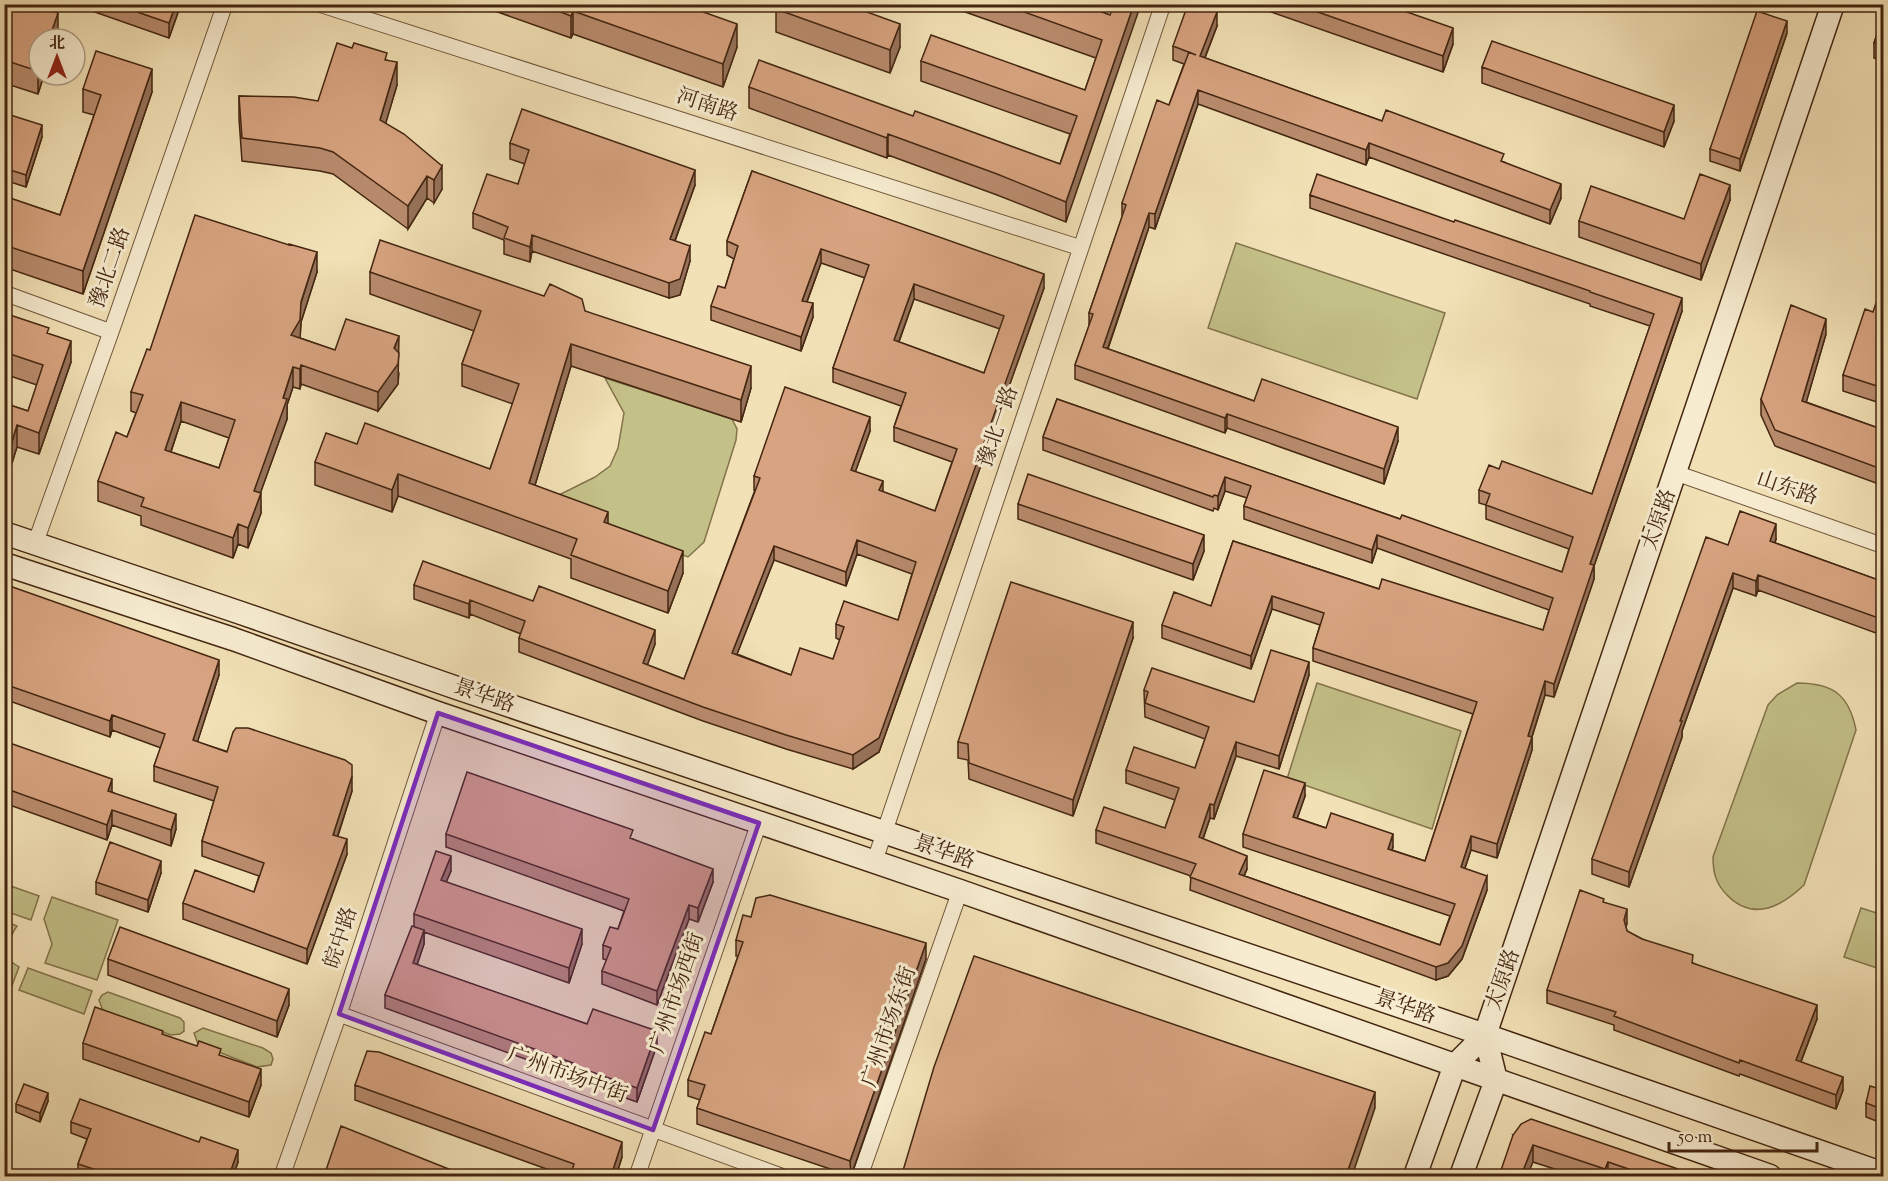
<svg xmlns="http://www.w3.org/2000/svg" width="1888" height="1181" font-family="'Sorts Mill Goudy','Noto Serif SC',serif">
  <style>
    .green { fill: #c3c088; stroke: #84734c; stroke-width: 1.5 }
    .lines { fill: none; stroke-linecap: round; stroke-linejoin: round }
    .street-casing { stroke: #70553a; stroke-width: 17 }
    .secondary-casing { stroke: #442611; stroke-width: 25 }
    .street { stroke: #f7ecd0; stroke-width: 15 }
    .secondary { stroke: #f7ecd0; stroke-width: 22 }
    .wall { fill: #b98c6e; stroke: #442611; stroke-width: 1.5; fill-rule: evenodd }
    .shaded-wall { fill: #96725a; stroke: #442611; stroke-width: 1.5 }
    .building { fill: #d7a380; stroke: #442611; stroke-width: 1.5; fill-rule: evenodd }
    .marked { fill: #7b2cbf; fill-opacity: 0.2; stroke: #7b2cbf; stroke-width: 4.5; stroke-linejoin: round }
    .labels { text-anchor: middle; dominant-baseline: central; stroke-width: 6; stroke-linejoin: round; paint-order: stroke }
    .street-label { font-size: 21px; fill: #442611; stroke: #f7ecd0 }
  </style>
  <rect width="100%" height="100%" fill="#f2e1b6"/>
  <filter id="stains"><feTurbulence type="fractalNoise" baseFrequency=".00333" numOctaves="4"/><feColorMatrix values="0 0 0 0 .2 0 0 0 0 .09 0 0 0 0 .02 0 0 0 .5 -.17"/></filter>
  <radialGradient id="worn" r=".72"><stop offset=".6" stop-color="#630" stop-opacity="0"/><stop offset="1" stop-color="#630" stop-opacity=".3"/></radialGradient>
  <path class="green" d="M1236,243L1445,313L1417,399L1208,328Z
    M605,378L732,419L737,429L736,440L704,542L688,557L545,502L595,477L610,466L618,448L624,413Z
    M1317,683L1461,731L1432,829L1287,779Z
    M1797,683C1832,683 1849,694 1856,730L1804,885C1781,907 1753,922 1727,895C1716,884 1713,873 1713,857L1768,705L1777,695Z
    M5,884L39,896L31,920L5,911Z
    M52,897L118,920L97,980L45,963L52,944L44,919Z
    M1861,908L1883,915V970L1844,957Z
    M5,921L17,926C8,939 8,946 10,961L19,967L11,988L5,986Z
    M28,968L92,991L84,1014L19,990Z
    M108,992L180,1018L184,1022V1031L180,1034L171,1035L103,1011L99,1000L102,995Z
    M203,1028L263,1048L271,1053L273,1059L271,1065L257,1067L198,1044L194,1033Z"/>
  <g class="lines">
    <defs>
      <path id="street" d="M319,4L1081,248
        M4,293L111,332
        M1676,473L1884,546
        M35,544L111,332L225,4
        M874,863L1163,4
        M339,1014L781,1176
        M282,1176L339,1014L438,713
        M637,1176L759,823
        M860,1176L960,891"/>
      <path id="secondary" d="M4,533L241,613L457,688L1485,1035L1884,1174
        M4,564L233,639L438,713L960,891L1770,1176
        M1415,1176L1455,1065L1485,1035L1833,4
        M1461,1176L1496,1080L1485,1035"/>
    </defs>
    <use href="#street" class="street-casing"/>
    <use href="#secondary" class="secondary-casing"/>
    <use href="#street" class="street"/>
    <use href="#secondary" class="secondary"/>
  </g>
  <path class="wall" d="M4,4L58,35L57,39H39V75H44L38,94L4,83Z
    M72,4H181L169,38Z
    M475,4H681L737,47L723,87L573,34L571,38Z
    M948,4H1080L1110,15L1066,222L997,195L888,155L887,158L749,108V87L913,116L1060,164L1070,134L921,81V61L1085,90L1096,58L948,6Z
    M1271,4H1384L1453,44L1443,72L1271,12Z
    M776,9L900,47L890,73L776,32Z
    M1884,14V62L1874,58V43Z
    M1217,26L1205,58L1382,121L1504,162L1561,198L1550,224L1369,157L1366,165L1198,104L1155,229L1149,227L1108,349L1254,401L1398,441L1384,484L1227,428L1225,433L1075,379V365L1089,326V313L1122,217V203L1169,105L1184,64L1173,60V46Z
    M1787,33L1740,171L1710,161V149Z
    M387,60L397,85L385,124L442,189L434,203L427,198L408,229L333,174L320,171L242,161L239,119V96L318,101Z
    M1482,67L1674,121L1664,147L1482,83Z
    M83,89L152,92L83,294L4,267V196L60,215L94,115L83,112Z
    M4,113L42,137L26,187L4,180Z
    M510,143L695,185L675,241L690,261L680,295L669,298L532,251L530,262L504,254V240L473,228V213L518,184L525,164L510,159Z
    M752,171L1044,288L879,752L853,769L786,749L703,721L519,652V638L521,634L470,614L469,618L414,599V585L533,601L655,644L647,665L684,679L755,490H754V476L870,431L855,472L883,492L935,511L952,462L894,441V427L901,406L833,382V368L865,278L821,263L807,302L813,317L801,351L711,320V306L725,288L734,259L727,255V241ZM914,299L1000,329L984,373L899,342ZM857,554L912,574L898,620L836,624V638L840,640L833,659L791,675L737,654L774,560L846,586Z
    M1310,195L1682,311L1594,566V579L1554,697L1545,695L1532,737V750L1497,858L1471,850L1465,868L1487,890L1462,959L1448,976L1436,980L1190,890L1191,876L1096,843V830L1165,828L1175,800L1126,783V770L1195,768L1205,739L1145,717L1144,690L1254,702L1309,675L1279,769L1236,756L1214,819L1210,818L1203,839L1247,869L1244,876L1440,945L1450,916L1243,847V834L1305,796L1297,818L1326,828L1393,847L1392,850L1425,861L1473,714L1313,661V648L1320,625L1272,609L1251,669L1162,638V625L1211,606L1233,541L1379,589L1543,630L1549,610L1377,548L1372,563L1244,519V506L1247,498L1225,491L1218,510L1214,508L1213,511L1043,450V437L1057,399L1400,519L1562,572L1569,549L1486,519V505L1479,503V490L1499,469L1592,494L1650,326L1590,306V304L1310,208Z
    M1730,200L1701,280L1579,237V221L1684,219Z
    M317,272L301,322L300,338L399,373L398,384L378,411L301,384L300,389L293,387L287,405V419L260,493L261,513L248,548L238,544L233,558L141,525V516L98,501V481L127,437L136,413L131,411V392ZM181,421L229,438L219,468L171,452Z
    M370,272L585,311L751,388L741,422L571,366L535,485L608,524L683,573L668,613L571,578V559L398,496L392,512L315,485V462L357,444L490,469L513,404L462,386V364L474,331L370,294Z
    M1884,302V382L1877,402L1843,391V375L1873,312Z
    M4,313L49,334L71,362L39,454L17,447L11,466L4,464V403L28,411L37,385L4,374Z
    M1826,334L1806,402L1884,430V486L1775,446L1761,415V399Z
    M1018,504L1204,551L1193,580L1018,519Z
    M1776,539L1775,543L1884,582V636L1758,590L1756,596L1733,588L1682,731V737L1629,887L1592,874V859L1728,545Z
    M4,584L219,675L197,742L352,791L338,836L347,854L307,964L183,919V903L254,892L259,876L202,856V841L214,801L154,781V766L161,748L112,730L110,737L4,699Z
    M1133,638L1073,816L969,779L968,760L958,758V742Z
    M4,741L112,792L176,829L171,846L112,825L107,840L4,803Z
    M446,834L633,839L713,882L698,922L689,919L657,1005L602,984V971L607,960L603,959V945L618,929L624,911L446,847Z
    M451,871L446,882L582,944L569,983L424,932V944L417,965L587,1024L657,1045L637,1102L572,1079V1076L385,1008V995L414,927V914Z
    M161,873L148,912L96,894V882Z
    M1604,903L1627,923L1626,927L1627,931L1642,939L1693,963L1817,1019L1801,1062L1843,1090L1836,1109L1740,1074L1739,1076L1614,1030V1025L1547,1003V990Z
    M736,940L926,959L851,1176L697,1124V1108L700,1100L688,1096V1080L711,1034L738,956H736Z
    M108,959L289,1005L277,1037L108,975Z
    M163,1035L261,1085L249,1117L83,1059V1043Z
    M355,1085L622,1157L616,1176H566L355,1100Z
    M1884,1090V1124L1866,1117V1103Z
    M48,1101L40,1122L16,1112V1104Z
    M71,1122L238,1162L233,1176H82L78,1175V1164L87,1139L71,1133Z
    M1513,1135L1678,1176H1576L1533,1162Z"/>
  <path class="shaded-wall" d="M176,4H181L169,38V23Z
    M1134,4H1141L1066,222V202Z
    M573,11V34L571,38V16Z
    M1217,12V26L1200,70V56Z
    M58,13V35L57,39H49Z
    M1787,21V33L1740,171V159Z
    M737,24V47L723,87V64Z
    M900,24V47L890,73V50Z
    M1453,28V44L1443,72V56Z
    M397,62V85L380,143V120Z
    M39,68V75H44L38,94V71Z
    M152,69V92L83,294V271Z
    M1198,90V104L1155,229V214Z
    M1674,105V121L1664,147V132Z
    M42,125V137L26,187V175Z
    M888,134V155L887,158V138Z
    M1369,143V157L1366,165V150Z
    M442,166V189L434,203V180Z
    M695,170V185L670,254V239Z
    M427,176V198L408,229V206Z
    M1561,184V198L1550,224V210Z
    M1730,185V200L1701,280V264Z
    M1149,213V227L1103,362V347Z
    M532,235V251L530,262V247Z
    M690,246V261L680,295L669,298V283Z
    M821,249V263L802,315V301Z
    M317,252V272L301,322L300,340L291,335Z
    M1044,274V288L879,752L853,769V755Z
    M914,284V299L894,355V340Z
    M1682,298V311L1594,566V579L1554,697V684L1590,564Z
    M813,303V317L801,351V337Z
    M1826,319V334L1802,417V401Z
    M399,336L398,384L378,411V392Z
    M71,341V362L39,454V433Z
    M571,344V366L529,505V483Z
    M301,365V384L300,389V369Z
    M751,366V388L741,422V400Z
    M1884,366V382L1877,402V386Z
    M293,367V387L287,405V419L254,511V491Z
    M181,402V421L165,469V450Z
    M1227,414V428L1225,433V418Z
    M870,417V431L851,484V470Z
    M17,425V447L11,466V445Z
    M1398,427V441L1384,484V469Z
    M398,474V496L392,512V490Z
    M1225,477V491L1218,510V496Z
    M883,481V495L879,490Z
    M261,493V513L248,548V528Z
    M608,512V534L604,522Z
    M238,524V544L233,558V538Z
    M1776,524V539L1770,557V541Z
    M1204,535V551L1193,580V564Z
    M1377,535V548L1372,563V550Z
    M857,540V554L846,586V572Z
    M774,546V560L732,667V653Z
    M683,551V573L668,613V591Z
    M1733,573V588L1682,731V737L1629,887V872L1680,721Z
    M1758,575V590L1756,596V581Z
    M1272,596V609L1251,669V656Z
    M470,600V614L469,618V604Z
    M1133,622V638L1073,816V800Z
    M655,630V644L643,677V663Z
    M219,660V675L193,756V740Z
    M1309,662V675L1279,769V756Z
    M1545,681V695L1528,749V736Z
    M112,715V730L110,737V721Z
    M1532,737V750L1497,858V844Z
    M1236,742V756L1214,819V805Z
    M352,776V791L333,850V835Z
    M112,779V795L108,791Z
    M1305,783V796L1293,831V817Z
    M1210,804V818L1199,850V837Z
    M112,810V825L107,840V825Z
    M176,814V829L171,846V830Z
    M1393,834V847L1388,862V849Z
    M1471,836V850L1461,880V867Z
    M347,839V854L307,964V949Z
    M451,856V871L441,894V880Z
    M1247,856V869L1239,887V874Z
    M161,861V873L148,912V900Z
    M713,869V882L698,922V908Z
    M1487,876V890L1462,959L1448,976L1436,980V967Z
    M689,905V919L657,1005V991Z
    M1627,909V923L1624,934V920Z
    M582,929V944L569,983V968Z
    M424,930V944L413,977V963Z
    M926,943V959L851,1176L850,1161Z
    M289,989V1005L277,1037V1021Z
    M1817,1005V1019L1796,1074V1060Z
    M657,1031V1045L637,1102V1088Z
    M261,1069V1085L249,1117V1102Z
    M1843,1077V1090L1836,1109V1095Z
    M11,1082V1097L4,1114V1099Z
    M1375,1092V1108L1352,1176H1346Z
    M48,1093V1101L40,1122V1113Z
    M622,1142V1157L616,1176H611Z
    M1533,1145V1162L1527,1176H1521Z
    M238,1150V1162L233,1176H229Z
    M1608,1162V1176H1605V1169Z"/>
  <path class="building" d="M4,4H34L58,13L49,39H39V68L38,71L4,60Z
    M114,4H176L169,23Z
    M540,4H681L737,24L723,64L573,11L571,16Z
    M778,4H845L900,24L890,50L776,9Z
    M1002,4H1080L1110,15L1114,4H1134L1066,202L997,174L888,134L887,138L749,87L759,60L913,116L915,111L1060,164L1077,116L921,61L931,35L1085,90L1102,40Z
    M1188,4H1198L1217,12L1200,56L1382,121L1386,110L1504,154L1501,161L1561,184L1550,210L1369,143L1366,150L1198,90L1155,214L1149,213L1103,347L1254,401L1262,379L1398,427L1384,469L1227,414L1225,418L1075,365L1093,314L1089,313L1126,205L1122,203L1157,100L1169,105L1189,52L1196,55L1173,46Z
    M1295,4H1384L1453,28L1443,56Z
    M1757,11L1787,21L1740,159L1710,149Z
    M1884,14V46L1874,43Z
    M1492,41L1674,105L1664,132L1482,67Z
    M337,43L352,48L354,43L387,53L385,60L397,62L380,120L404,134L442,166L434,180L427,176L408,206L333,152L320,148L242,138L239,96L294,97L318,101Z
    M96,51L152,69L83,271L4,245V196L60,215L101,95L83,89Z
    M522,109L695,170L670,239L690,246L680,279L669,283L532,235L530,247L504,238L508,227L473,213L487,174L518,184L529,150L510,143Z
    M4,113L42,125L26,175L4,168Z
    M752,171L1044,274L879,738L853,755L786,735L703,707L519,638L525,621L470,600L469,604L414,585L423,561L533,601L539,586L655,630L643,663L684,679L760,478L754,476L785,387L870,417L851,470L883,481L879,490L935,511L957,449L894,427L906,393L833,368L869,265L821,249L802,301L813,303L801,337L711,306L718,286L725,288L738,246L727,241ZM914,284L1004,316L984,373L894,340ZM857,540L916,562L898,620L844,601L836,624L844,627L833,659L800,648L791,675L732,653L774,546L846,572Z
    M1317,174L1454,222L1455,220L1682,298L1590,564L1594,565L1554,684L1545,681L1528,736L1532,737L1497,844L1471,836L1461,867L1487,876L1462,946L1448,963L1436,967L1190,877L1196,864L1096,830L1104,807L1165,828L1179,788L1126,770L1134,747L1195,768L1209,727L1145,703L1148,692L1144,690L1152,668L1254,702L1271,650L1309,662L1279,756L1236,742L1214,805L1210,804L1199,837L1247,856L1239,874L1440,945L1455,904L1243,834L1264,770L1305,783L1293,817L1326,828L1331,813L1393,834L1388,849L1425,861L1477,702L1313,648L1324,613L1272,596L1251,656L1162,625L1174,592L1211,606L1233,541L1379,589L1382,579L1543,630L1553,598L1377,535L1372,550L1244,506L1251,486L1225,477L1218,496L1214,495L1213,497L1043,437L1057,399L1400,519L1402,515L1562,572L1573,537L1486,505L1490,494L1479,490L1489,465L1499,469L1502,461L1592,494L1654,314L1590,292V291L1310,195Z
    M1700,174L1730,185L1701,264L1579,221L1591,186L1684,219Z
    M195,215L289,245V244L317,252L301,302L300,320L291,335L335,350L346,319L399,336L394,348L399,353L398,364L378,392L301,365L300,369L293,367L283,398L287,399L254,491L261,493L248,528L238,524L233,538L141,506L144,498L98,481L116,432L127,437L143,395L131,392L147,349L150,350ZM181,402L235,420L219,468L165,450Z
    M380,240L544,296L550,284L582,299L585,311L751,366L741,400L571,344L529,483L608,512L604,522L683,551L668,591L571,555L577,539L398,474L392,490L315,462L326,433L357,444L365,423L490,469L519,384L462,364L481,311L370,272Z
    M1877,300L1884,302V366L1877,386L1843,375L1865,309L1873,312Z
    M1791,305L1826,319L1802,401L1884,430V470L1775,430L1761,399Z
    M4,313L49,328L47,333L71,341L39,433L17,425L11,445L4,443V403L28,411L43,365L4,352Z
    M1028,474L1204,535L1193,564L1018,504Z
    M1740,511L1776,524L1770,541L1884,582V620L1758,575L1756,581L1733,573L1680,721H1682L1629,872L1592,859L1706,537L1728,545Z
    M1011,582L1133,622L1073,800L969,763L968,744L958,742Z
    M4,584L219,660L193,740L227,752L233,732L236,728H248L345,760L352,765V776L333,835L347,839L307,949L183,903L195,870L254,892L264,863L202,841L218,787L154,766L165,734L112,715L110,721L4,684Z
    M4,741L112,779L108,791L176,814L171,830L112,810L107,825L4,788Z
    M467,772L633,830L630,838L713,869L698,908L689,905L657,991L602,971L611,948L603,945L610,927L618,929L629,899L446,834Z
    M110,842L161,861L148,900L96,882Z
    M436,851L451,856L441,880L582,929L569,968L414,914Z
    M1580,890L1604,899L1603,902L1627,909L1624,920L1627,931L1642,939L1693,955L1692,963L1817,1005L1796,1060L1843,1077L1836,1095L1740,1060L1739,1063L1614,1016L1616,1012L1547,990Z
    M770,895L926,943L850,1161L697,1108L705,1085L688,1080L705,1032L711,1034L743,942L736,940L743,915L751,917L756,898Z
    M412,926L424,930L413,963L587,1024L593,1009L657,1031L637,1088L572,1065L573,1063L385,995Z
    M120,927L289,989L277,1021L108,959Z
    M974,956L1237,1046L1375,1092L1346,1176H910L902,1174L934,1067Z
    M95,1007L163,1031L162,1034L197,1046L199,1041L221,1049L219,1055L261,1069L249,1102L83,1043Z
    M367,1051L379,1052L622,1142L611,1176H570L574,1164L355,1085Z
    M4,1079L11,1082L4,1099Z
    M24,1084L48,1093L40,1113L16,1104Z
    M1870,1086L1884,1090V1110L1866,1103Z
    M80,1099L199,1142L201,1137L238,1150L229,1176H115L78,1164L91,1129L71,1122Z
    M1531,1119L1678,1169L1676,1176H1649L1608,1162L1605,1169L1533,1145L1521,1176H1499L1513,1135L1521,1124Z
    M341,1126L456,1172L454,1176H324Z"/>
  <path class="marked" d="M438,713L759,823L653,1130L339,1014Z"/>
  <g class="labels">
    <g class="street-label">
      <text transform="translate(707 106) rotate(18)">河南路</text>
      <text transform="translate(111 268) rotate(-71)">豫北二路</text>
      <text transform="translate(999 427) rotate(-71)">豫北一路</text>
      <text transform="translate(1787 489) rotate(19)">山东路</text>
      <text transform="translate(1660 520) rotate(-71)">太原路</text>
      <text transform="translate(484 697) rotate(19)">景华路</text>
      <text transform="translate(944 853) rotate(19)">景华路</text>
      <text transform="translate(342 938) rotate(-72)">皖中路</text>
      <text transform="translate(1504 980) rotate(-71)">太原路</text>
      <text transform="translate(678 993) rotate(-71)">广州市场西街</text>
      <text transform="translate(1405 1008) rotate(19)">景华路</text>
      <text transform="translate(890 1027) rotate(-71)">广州市场东街</text>
      <text transform="translate(567 1076) rotate(20)">广州市场中街</text>
    </g>
  </g>
  <rect width="1888" height="1181" fill="none" stroke="#f2e1b6" stroke-width="24"/>
  <rect x="6" y="6" width="1876" height="1169" fill="none" stroke="#442611" stroke-width="3"/>
  <rect x="12" y="12" width="1864" height="1157" fill="none" stroke="#442611" stroke-width="1.5"/>
  <g transform="translate(57 57)"><circle r="28" fill="#f7ecd0" stroke="#af9d84" stroke-width="1.5"/>
  <path d="M0-4.5L10 22L0 15L-10 22Z" fill="#8f2418"/>
  <text y="-9" font-size="16" font-weight="bold" text-anchor="middle" fill="#442611">北</text>
  </g>
  <path d="M1669 1142v9h148v-9" fill="none" stroke="#442611" stroke-width="3"/>
  <text x="1678" y="1142" font-size="18" fill="#442611" stroke="#f7ecd0" stroke-width="4.5" paint-order="stroke">50 m</text>
  <rect width="100%" height="100%" filter="url(#stains)"/>
  <rect width="100%" height="100%" fill="url(#worn)"/>
</svg>
